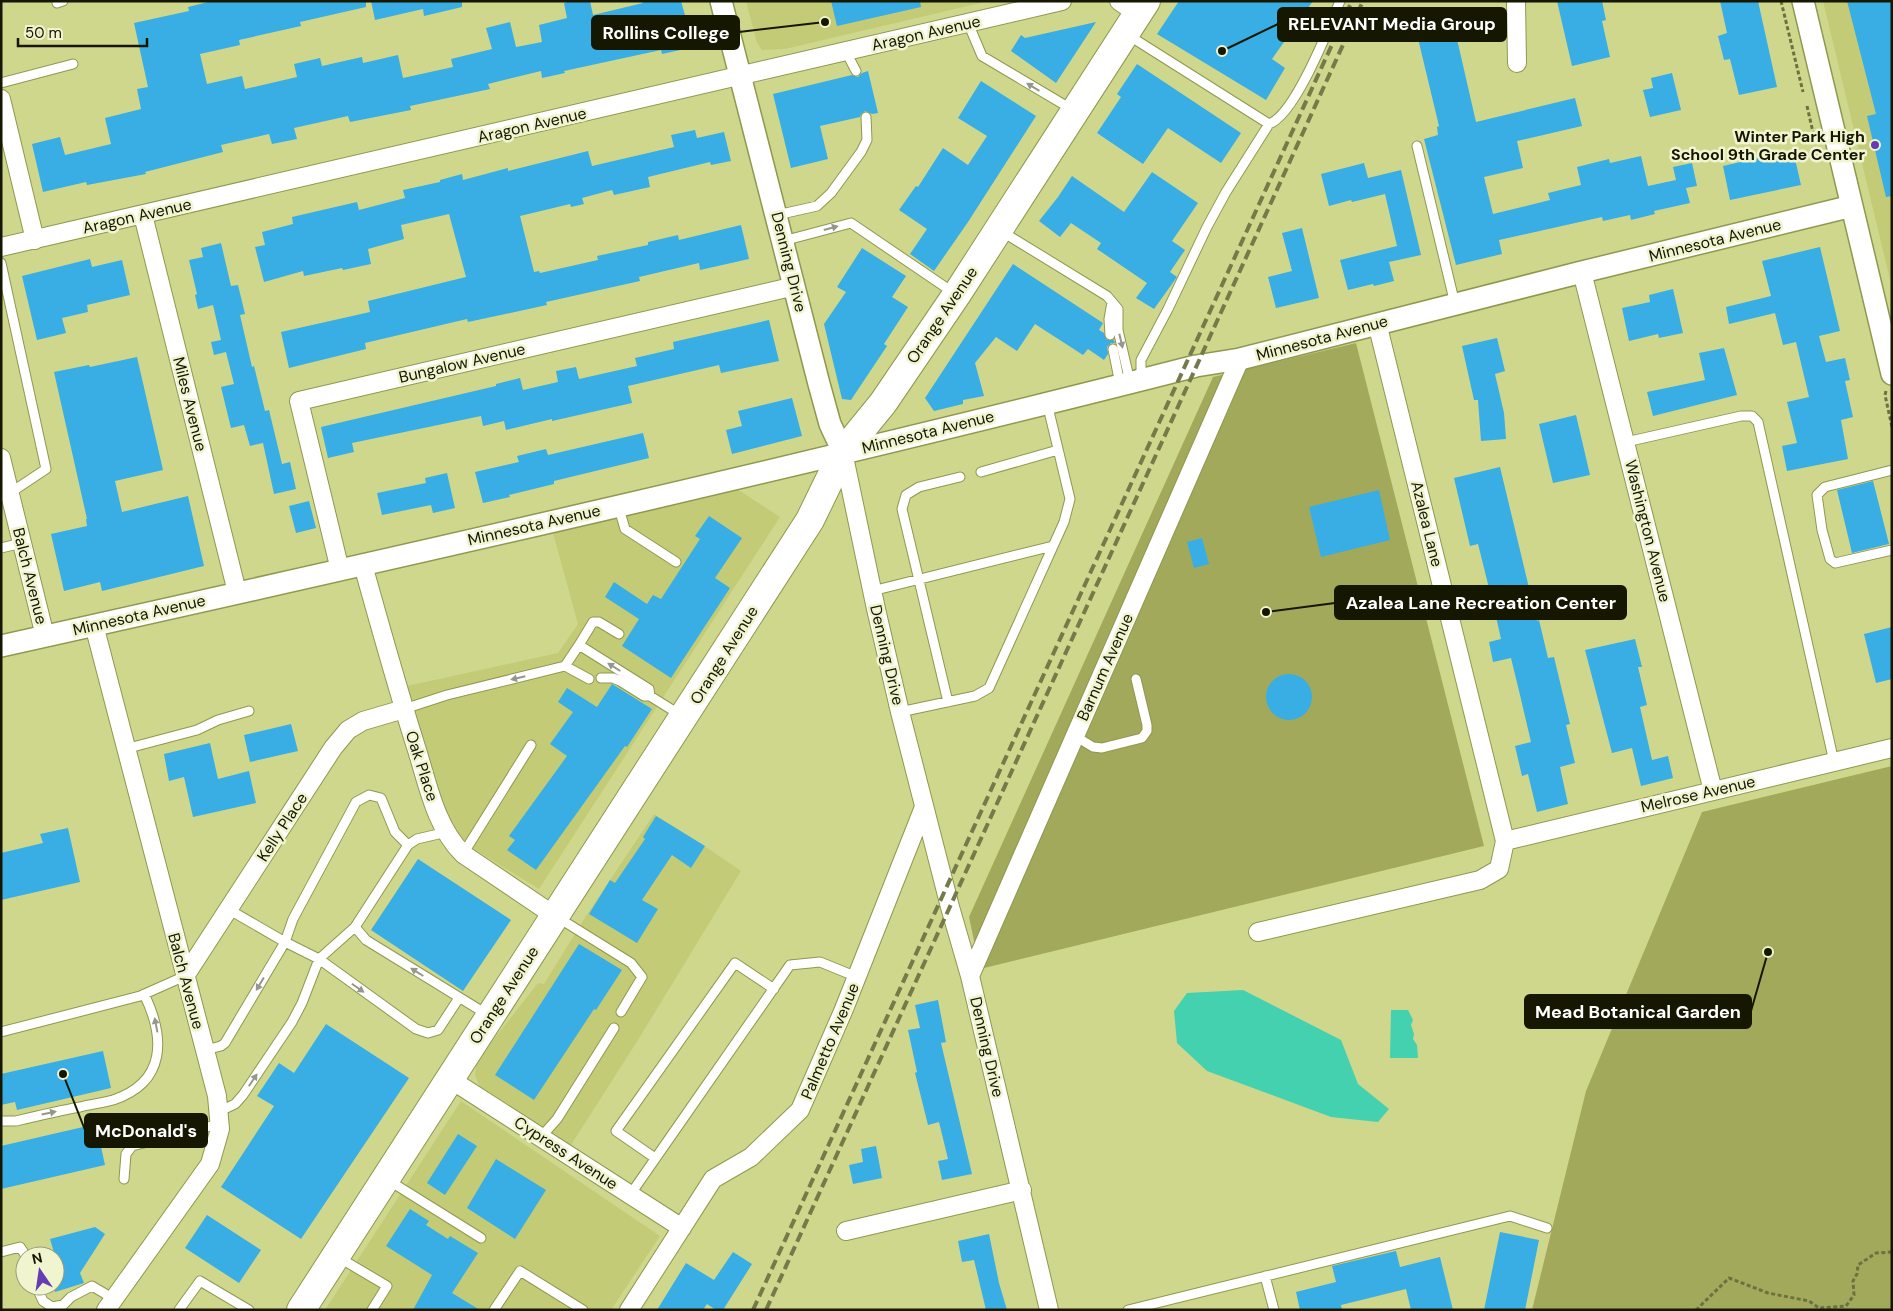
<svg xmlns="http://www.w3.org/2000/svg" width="1893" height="1311" font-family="'DM Sans',sans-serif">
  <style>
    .built { fill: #c3cb77 }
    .green { fill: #a2a95a }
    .water { fill: #43d1af }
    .building { fill: #38aee5 }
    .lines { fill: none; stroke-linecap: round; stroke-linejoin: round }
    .service-casing { stroke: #91984e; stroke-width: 11 }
    .minor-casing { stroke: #91984e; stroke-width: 20 }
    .tertiary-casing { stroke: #91984e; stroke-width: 24 }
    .primary-casing { stroke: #91984e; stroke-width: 30 }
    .path { stroke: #6c7141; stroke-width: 3; stroke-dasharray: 4 2.5; stroke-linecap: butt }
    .service { stroke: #fff; stroke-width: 9 }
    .minor { stroke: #fff; stroke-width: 18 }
    .tertiary { stroke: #fff; stroke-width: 21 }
    .primary { stroke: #fff; stroke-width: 28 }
    .rail { stroke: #757a48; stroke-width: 4; stroke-dasharray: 10 5; stroke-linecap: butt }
    .oneway { fill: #96978c }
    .poi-dot { fill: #643cb4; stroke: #f0f5d0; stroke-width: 2 }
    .labels { text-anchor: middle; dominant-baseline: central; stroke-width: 5; stroke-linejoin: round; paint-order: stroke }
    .street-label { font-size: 16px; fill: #151700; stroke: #f0f5d0 }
    .poi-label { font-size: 16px; font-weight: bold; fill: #151700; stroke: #f0f5d0; text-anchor: end }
    .leader { fill: none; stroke: #151700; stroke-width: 2 }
    .callout-dot { fill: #151700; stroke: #f0f5d0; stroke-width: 2 }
    .callout { fill: #151700; stroke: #151700; stroke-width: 2 }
    .callout-label { font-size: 18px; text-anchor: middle; font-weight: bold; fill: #fff }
  </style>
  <rect width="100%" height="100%" fill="#cfd78c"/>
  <path class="built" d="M746,1H989L785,49L762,50L757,43Z
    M1823,1H1892V288Z
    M737,489L780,517L539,889L461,841L447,823L407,686L558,653L578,624L553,533Z
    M654,814L709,849L741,871L638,1040L571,1145L481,1090L475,1075L476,1062L538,983L544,984L586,916Z
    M461,1101L660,1236L611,1310H325Z"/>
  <path class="green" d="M1356,343L1484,846L980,969L969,917L1213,377Z
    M1892,766V1310H1532L1586,1091L1702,812Z"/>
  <path class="water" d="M1243,990L1341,1040L1358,1084L1389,1109L1378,1122L1331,1117L1207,1071L1177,1043L1174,1011L1187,993Z
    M1391,1010H1408L1413,1020L1411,1025L1414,1034L1413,1039L1417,1045L1418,1058H1390Z"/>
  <path class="building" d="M212,1H366V7L300,22L301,26L239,40L240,45L200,54L207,84L242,76L245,89L297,77L294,64L320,58L322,66L362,57L363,63L398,55L403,78L453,67L451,59L492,49L486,28L510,22L516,47L542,42L539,25L567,18L564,3L571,1H590L593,15L643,3L642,1H681L694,47L662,54L661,50L564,71L565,73L542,78L541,71L488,84L490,89L410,106L411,110L350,122L348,116L294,128L297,139L272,144L269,134L221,145L223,152L145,172L146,174L87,185L86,182L43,192L32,144L60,137L65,155L111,144L105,118L141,109L137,89L148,87L134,23L189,11L188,7Z
    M371,1H462V7L424,16L423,9L375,20Z
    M831,1H920L921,7L837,26Z
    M1179,1H1313L1272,59L1285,68L1266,100L1157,34Z
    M1557,1H1602L1606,20L1602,21L1610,57L1572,66Z
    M1720,1H1758L1777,87L1739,95L1730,59L1724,60L1718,36L1727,33Z
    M1847,1H1892V196L1886,197L1867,116L1876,114Z
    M1438,21L1440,30L1454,26L1476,122L1575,98L1582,126L1517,141L1523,168L1484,177L1493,214L1550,200L1548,193L1581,185L1577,167L1609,159L1610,163L1641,156L1648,186L1676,180L1673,167L1692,163L1697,186L1686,188L1690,203L1654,211L1655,214L1631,220L1630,215L1603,221L1602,217L1499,240L1502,254L1456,265L1424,139L1438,135L1437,127L1439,126L1415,26Z
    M1096,22L1056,83L1011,51L1021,35L1025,38Z
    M1137,64L1241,133L1221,163L1168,128L1143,164L1097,133L1121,97L1117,94Z
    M868,71L878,113L872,114L865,111L861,114L860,117L820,126L828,159L791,168L773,94L852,75L858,77L862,73Z
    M1672,73L1681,110L1650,117L1643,90L1653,88L1651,78Z
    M981,81L1036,116L968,222L934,271L910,254L927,229L899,210L916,186L918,187L943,148L968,165L987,136L958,118Z
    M695,130L697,138L724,132L731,161L711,165L710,162L648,177L650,187L614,195L612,190L582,198L584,204L571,207L570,204L520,216L534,272L539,271L540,273L598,260L597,256L648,245V242L678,235L679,240L741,225L749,259L700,270L699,263L639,277L640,281L546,302L547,305L468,322L467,319L365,343L366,349L289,368L281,332L370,312L368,301L466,277L449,214L401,225L404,239L368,249L371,264L343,270L342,268L304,276L303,271L264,282L255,247L265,245L262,232L293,224L292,217L357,202L359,210L405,198L403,190L440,182V180L462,174L463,180L508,168V171L588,151L592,166L674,147L671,135Z
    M1793,150L1801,185L1730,200L1723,166Z
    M1364,163L1368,178L1401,170L1421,255L1389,262L1394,281L1374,286L1373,284L1348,290L1340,260L1397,246L1385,194L1352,202L1351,200L1329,206L1321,174Z
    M1152,172L1198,203L1172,241L1185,250L1170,272L1177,277L1154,309L1136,298L1147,283L1097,249L1101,243L1071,223L1060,237L1039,221L1058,197L1072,176L1124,212Z
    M1302,228L1319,298L1276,308L1268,277L1292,271L1282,233Z
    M221,243L231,286L238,285L245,314L240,315L252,367L254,366L265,411L269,410L282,464L290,462L296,489L274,494L263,443L250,446L244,425L231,428L221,387L234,384L226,352L214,355L211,342L221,340L213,305L198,309L195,295L197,294L189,260L203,257L201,248Z
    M1820,247L1840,331L1819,336L1826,362L1845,358L1850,380L1845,381L1853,417L1841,420L1848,459L1787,471L1782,446L1797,443L1787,402L1809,397L1796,342L1783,345L1775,313L1729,324L1726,307L1771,296L1762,261Z
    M862,248L906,276L892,297L908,307L884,344L887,346L851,400L842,399L824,324L846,292L837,287Z
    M90,259L92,267L122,260L130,295L87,305L88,312L62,318L66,333L37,340L22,276Z
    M1013,264L1103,323L1099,330L1104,333L1107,340H1114L1115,343H1111L1107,347L1108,354L1104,360L1088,349L1083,355L1035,324L1017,351L996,337L975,363L984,396L963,400V404L934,411L925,398Z
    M1673,289L1683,333L1659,338L1658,334L1629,341L1622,308L1650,302L1649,295Z
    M769,320L779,361L721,373L719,365L628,386L632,403L552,421V419L506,430L504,421L483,426L481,416L352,443L354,452L328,458L321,427L496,386V384L520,378L523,390L558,382L556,371L576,367L579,379L637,366L635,358L674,349L673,342Z
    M1497,338L1505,371L1495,374L1504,413L1506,439L1481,441L1478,400H1474L1462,346Z
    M1724,348L1737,395L1653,416L1647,392L1705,380L1699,353Z
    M137,357L163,470L115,481L122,512L188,496L204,566L102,591L100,582L64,591L51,534L87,526L86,519H87L54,372L89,365L90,367Z
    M792,398L802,436L732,454L726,430L742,426L738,411Z
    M1576,415L1590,475L1553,483L1539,424Z
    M643,433L649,458L554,481V484L509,495L510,497L483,503L475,472L519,462L517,456L546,449L548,455Z
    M1500,467L1537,621L1539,620L1548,658L1554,657L1570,724L1566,725L1575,763L1560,767L1568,804L1537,812L1528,774L1522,776L1515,746L1531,742L1520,695L1511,658L1493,662L1489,642L1501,639L1495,612L1482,615L1478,595L1490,592L1478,544L1470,546L1454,478Z
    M447,473L455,508L433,513L431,505L382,515L377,493L426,483L425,478Z
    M1873,481L1889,544L1852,553L1837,490Z
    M1379,490L1390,540L1321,557L1309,507Z
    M309,501L316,528L296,533L289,506Z
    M709,516L742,538L715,578L730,588L671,678L622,646L639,619L605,597L614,582L647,604L653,595L661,599L700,539L695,536Z
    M1202,538L1209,564L1194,568L1187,542Z
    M1892,627V679L1876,683L1864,634Z
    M1635,639L1642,667H1638L1647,705L1640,707L1652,760L1668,756L1673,778L1641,786L1632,748L1612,753L1585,650Z
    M1266 697a23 23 0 1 1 46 0a23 23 0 1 1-46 0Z
    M612,684L652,709L627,747L625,746L536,870L507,850L515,840L509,836L567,756L550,744L573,712L558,702L567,688L597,707Z
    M291,724L298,751L250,762L244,735Z
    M210,743L218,779L249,771L256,803L193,817L184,777L169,781L164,754Z
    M656,816L705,846L691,868L672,855L642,900L658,909L637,943L589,914L610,880L615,883L645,839L643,837Z
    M68,828L80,882L1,900V853L43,843L40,834Z
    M418,859L511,920L463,991L371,930Z
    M579,944L622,970L596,1010L594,1009L534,1100L495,1075Z
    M938,1000L946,1042L941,1043L972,1174L942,1180L938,1161L948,1159L939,1122L928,1125L915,1073L917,1072L908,1030L920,1028L915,1005Z
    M326,1024L409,1078L301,1239L221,1187L274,1106L257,1096L279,1063L294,1073Z
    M103,1051L111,1088L17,1110L15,1102L1,1105V1074Z
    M96,1124L105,1165L1,1189V1146Z
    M458,1134L477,1146L445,1195L427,1183Z
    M876,1146L882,1178L853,1184L849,1165L863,1162L861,1149Z
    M496,1159L546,1190L515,1239L467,1208Z
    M410,1209L429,1221L426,1225L448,1239L450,1236L478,1253L452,1293L480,1310H413L432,1275L386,1246Z
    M207,1215L261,1250L239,1283L185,1248Z
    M95,1227L105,1234L80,1273L84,1283L55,1292V1256L50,1239Z
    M1500,1232L1539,1240L1525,1310H1484Z
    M989,1234L999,1283L1007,1310H986L974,1260L962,1262L958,1241Z
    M1396,1251L1400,1267L1440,1257L1453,1310H1411L1406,1289L1341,1305L1342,1310H1300L1296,1292L1336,1282L1332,1266Z
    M733,1252L752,1264L723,1310H716L707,1304L703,1310H657L686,1263L714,1280Z"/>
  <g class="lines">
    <defs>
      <path id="service" d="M57,3L63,1
        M968,23L982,56L1073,110
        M1128,35L1269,124C1295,115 1329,28 1340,1
        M846,52L856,71
        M1,83L73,64
        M1417,146L1455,304
        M777,215L817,206L831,193L861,152L867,140L866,117
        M1001,231L1107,296L1118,309V330L1130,382
        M783,241L851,223L954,293
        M1,263L46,469L10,493
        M1110,335L1109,319L1112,302
        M1113,349L1120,384
        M1141,379V360L1168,309L1207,227L1226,192L1269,124
        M1626,442L1741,416H1752L1758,422L1834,762
        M1892,470L1825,487L1817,495L1822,530L1830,559L1835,563L1892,550
        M981,472L1058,450
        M618,505L625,529L676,562
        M1,548L22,543
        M872,591L1053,546
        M579,645L593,622H599L619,634
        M601,678H613L620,681L644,696H650L682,716
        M589,679L565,666L579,645L649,689L650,696
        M948,702L902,509L906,495L919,487L960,477
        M404,709L447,695L565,666
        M900,712L975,696L989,688L1064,522L1070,499L1047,403
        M1075,736L1093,747L1102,748L1142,738L1147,731V725L1136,679
        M125,749L197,730L218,720L249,711
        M463,854L531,745
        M228,909L285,942L319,959L416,1029L428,1033L438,1030L459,998
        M557,917L631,963L642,977L621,1012
        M355,927L366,940L488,1015
        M1,1032L140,996L185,976
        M205,1050L221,1046L225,1043L285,942L293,919L356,802L369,795L381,798L395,832L408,845
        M218,1112L235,1104L243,1095L292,1022L302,1003L319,959L355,927L408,845L417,839L447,832
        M1,1121H16C37,1116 58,1111 80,1107C91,1104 103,1103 113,1100C167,1082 165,1037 144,994
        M541,1137L557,1119L614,1028
        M655,1158L616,1131L735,963L774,989
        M124,1179L126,1154L132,1146L219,1124
        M388,1180L481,1238
        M630,1195L790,965L820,962L857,977
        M1,1252L20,1247L26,1256
        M338,1257L387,1286L372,1310
        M1265,1276L1274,1310
        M36,1286L43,1301L52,1307L63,1305L71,1297L92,1286L114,1299
        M179,1310L200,1281L249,1310
        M494,1310L520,1271L583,1310
        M1128,1310L1510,1216L1547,1228"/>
      <path id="minor" d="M1119,1L1138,14
        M1516,1L1517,63
        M1,99L35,240
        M143,215L237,592
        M1,247L1062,1
        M1582,272L1713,791
        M843,452L876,609L900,712L950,907L970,976L1049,1310
        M1,458L45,636
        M363,565C380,626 397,687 416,747C428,784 435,826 463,854L555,916
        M340,570L299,401L795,286
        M94,625L217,1096L220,1129L210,1164L106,1310
        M1505,841L1892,748
        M1258,932L1480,880L1499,869L1505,841L1377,323
        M185,976L333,748L348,730L363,721L404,709
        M970,976L1240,359
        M450,1079L682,1228
        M846,1231L1022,1190
        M629,1310L713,1179L751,1157L800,1110L844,1009L924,807"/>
      <path id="tertiary" d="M721,1L819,384L830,424L843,452
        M1803,1L1892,374
        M1,646C401,557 800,467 1196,366L1240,359L1582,272L1852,206"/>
      <path id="primary" d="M301,1310L810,520L843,452L883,403L957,294L1146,1"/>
    </defs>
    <use href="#service" class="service-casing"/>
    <use href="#minor" class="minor-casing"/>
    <use href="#tertiary" class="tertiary-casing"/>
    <use href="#primary" class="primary-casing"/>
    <path class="path" d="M1781,1L1803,92
      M1807,106L1815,141
      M1886,391L1885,395L1892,427
      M1696,1310L1729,1278L1768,1293L1809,1301L1819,1308L1846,1306L1854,1295L1853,1281L1857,1274L1858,1265L1876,1253L1892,1252"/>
    <use href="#service" class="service"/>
    <use href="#minor" class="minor"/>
    <use href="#tertiary" class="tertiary"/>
    <use href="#primary" class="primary"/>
    <path class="rail" d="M753,1310L1352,1
      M766,1310L1363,1"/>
  </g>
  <defs><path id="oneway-solid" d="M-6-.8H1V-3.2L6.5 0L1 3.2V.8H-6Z" transform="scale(1.25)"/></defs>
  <g class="oneway">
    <use href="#oneway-solid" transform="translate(1033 87) rotate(-149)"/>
    <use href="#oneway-solid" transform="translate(831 228) rotate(-15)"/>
    <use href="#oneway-solid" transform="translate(1121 341) rotate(77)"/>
    <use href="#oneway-solid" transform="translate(614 667) rotate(-148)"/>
    <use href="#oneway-solid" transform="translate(518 678) rotate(167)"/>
    <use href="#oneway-solid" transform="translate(417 972) rotate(-148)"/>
    <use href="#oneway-solid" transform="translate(260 984) rotate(121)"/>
    <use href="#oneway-solid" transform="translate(358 988) rotate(35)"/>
    <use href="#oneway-solid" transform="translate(156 1025) rotate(-101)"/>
    <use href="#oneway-solid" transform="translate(253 1080) rotate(-56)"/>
    <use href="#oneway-solid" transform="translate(49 1113) rotate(-12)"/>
  </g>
  <circle class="poi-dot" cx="1875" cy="145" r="5"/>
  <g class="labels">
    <g class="street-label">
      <text transform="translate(926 33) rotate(-13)">Aragon Avenue</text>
      <text transform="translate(532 125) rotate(-13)">Aragon Avenue</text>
      <text transform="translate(137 216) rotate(-13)">Aragon Avenue</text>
      <text transform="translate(1715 240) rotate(-14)">Minnesota Avenue</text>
      <text transform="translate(789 262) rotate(76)">Denning Drive</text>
      <text transform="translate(942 315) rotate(-56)">Orange Avenue</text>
      <text transform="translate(1322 338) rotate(-15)">Minnesota Avenue</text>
      <text transform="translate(462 363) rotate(-13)">Bungalow Avenue</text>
      <text transform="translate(190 404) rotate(76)">Miles Avenue</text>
      <text transform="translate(928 432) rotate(-14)">Minnesota Avenue</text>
      <text transform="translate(1427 524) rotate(76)">Azalea Lane</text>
      <text transform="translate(534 525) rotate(-13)">Minnesota Avenue</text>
      <text transform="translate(1648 531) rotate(76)">Washington Avenue</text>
      <text transform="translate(30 576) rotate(76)">Balch Avenue</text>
      <text transform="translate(139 615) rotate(-13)">Minnesota Avenue</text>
      <text transform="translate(724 655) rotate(-58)">Orange Avenue</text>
      <text transform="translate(887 655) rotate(77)">Denning Drive</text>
      <text transform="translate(1105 667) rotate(-66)">Barnum Avenue</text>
      <text transform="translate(422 766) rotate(72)">Oak Place</text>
      <text transform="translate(1698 794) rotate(-13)">Melrose Avenue</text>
      <text transform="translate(282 827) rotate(-57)">Kelly Place</text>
      <text transform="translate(186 981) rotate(75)">Balch Avenue</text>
      <text transform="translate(504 995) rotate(-57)">Orange Avenue</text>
      <text transform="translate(830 1041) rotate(-67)">Palmetto Avenue</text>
      <text transform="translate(987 1047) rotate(77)">Denning Drive</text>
      <text transform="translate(566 1153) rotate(33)">Cypress Avenue</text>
    </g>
    <g class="poi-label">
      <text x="1865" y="136">Winter Park High<tspan x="1865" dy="18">School 9th Grade Center</tspan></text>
    </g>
  </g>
  <path class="leader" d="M1222 51L1278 24M825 22L739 32M1266 612L1335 603M1768 952L1751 1011M63 1074L85 1130"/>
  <g class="callout-dot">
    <circle cx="1222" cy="51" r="5"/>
    <circle cx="825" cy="22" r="5"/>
    <circle cx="1266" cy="612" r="5"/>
    <circle cx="1768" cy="952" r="5"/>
    <circle cx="63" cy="1074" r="5"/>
  </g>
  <g class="callout">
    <rect x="1278" y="8" width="228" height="33" rx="5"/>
    <rect x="592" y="16" width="147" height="33" rx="5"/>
    <rect x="1335" y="586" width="291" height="33" rx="5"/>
    <rect x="1525" y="995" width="226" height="33" rx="5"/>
    <rect x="85" y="1114" width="122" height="33" rx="5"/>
  </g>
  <g class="callout-label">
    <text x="1392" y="30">RELEVANT Media Group</text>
    <text x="666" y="39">Rollins College</text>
    <text x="1481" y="609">Azalea Lane Recreation Center</text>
    <text x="1638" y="1018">Mead Botanical Garden</text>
    <text x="146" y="1137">McDonald's</text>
  </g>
  <rect width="1893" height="1311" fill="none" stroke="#151700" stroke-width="5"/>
  <g transform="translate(40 1271) rotate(347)"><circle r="24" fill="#f0f5d0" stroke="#989c7d"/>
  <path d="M0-4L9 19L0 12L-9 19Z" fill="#643cb4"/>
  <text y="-8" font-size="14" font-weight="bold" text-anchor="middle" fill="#151700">N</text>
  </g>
  <path d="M18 38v8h129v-8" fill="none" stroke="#151700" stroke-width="2.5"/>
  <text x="25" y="38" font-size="15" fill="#151700" stroke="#f0f5d0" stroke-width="4" paint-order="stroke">50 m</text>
</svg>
